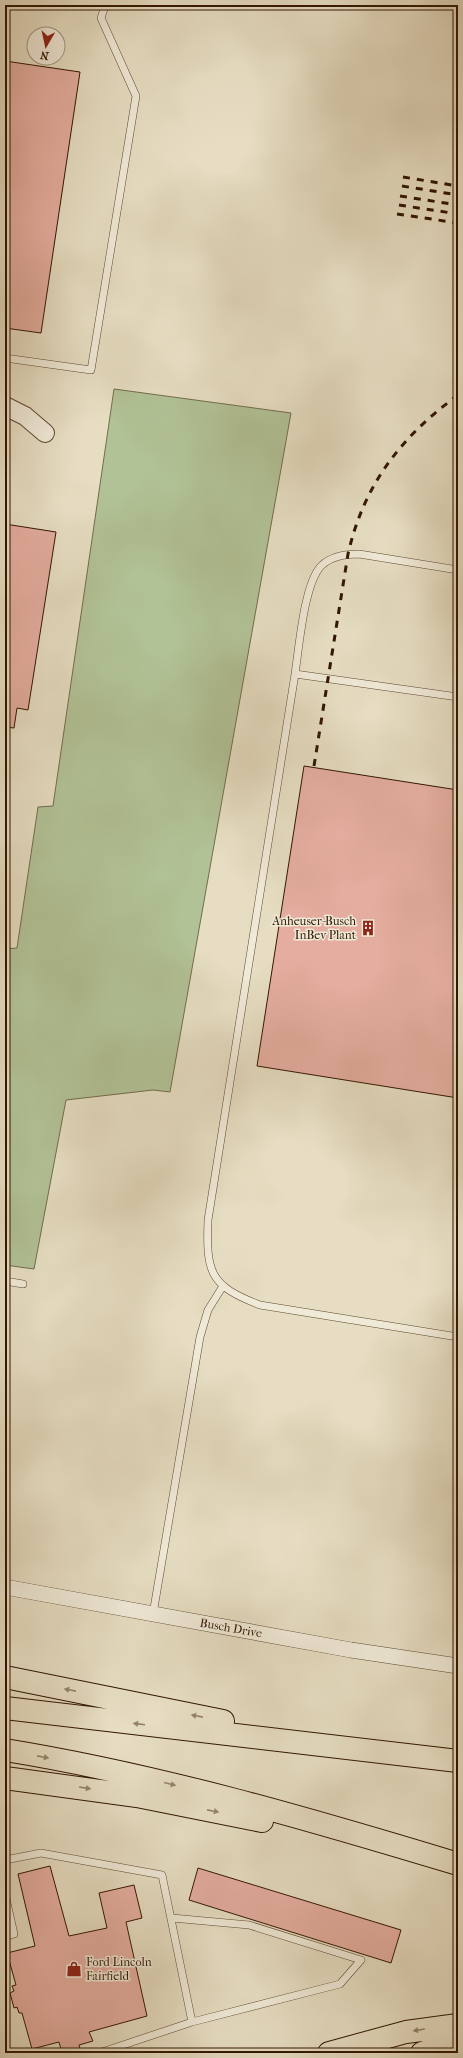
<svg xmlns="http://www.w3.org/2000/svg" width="463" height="2058" font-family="'IM FELL French Canon',serif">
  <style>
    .green { fill: #b1c296; stroke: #726c4b }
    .building { fill: #e4ad9f; stroke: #321600 }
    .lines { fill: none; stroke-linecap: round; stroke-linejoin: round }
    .service-casing { stroke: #5f4830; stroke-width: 8 }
    .minor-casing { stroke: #5f4830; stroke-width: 16 }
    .tertiary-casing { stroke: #5f4830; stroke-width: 20 }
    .motorway-casing { stroke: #321600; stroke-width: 24 }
    .service { stroke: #efe9d7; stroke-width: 7 }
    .minor { stroke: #efe9d7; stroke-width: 15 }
    .tertiary { stroke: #efe9d7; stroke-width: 18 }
    .motorway { stroke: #e6ddc2; stroke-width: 22 }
    .rail { stroke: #321600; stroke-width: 3; stroke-dasharray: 7 7; stroke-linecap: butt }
    .oneway { fill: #95836b }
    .labels { text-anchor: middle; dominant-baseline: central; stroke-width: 3; stroke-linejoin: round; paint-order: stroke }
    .poi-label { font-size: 12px; fill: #321600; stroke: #efe9d7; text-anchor: end }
    .street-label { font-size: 12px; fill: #321600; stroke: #efe9d7 }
  </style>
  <rect width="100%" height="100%" fill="#e6ddc2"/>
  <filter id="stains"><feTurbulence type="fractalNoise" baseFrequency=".005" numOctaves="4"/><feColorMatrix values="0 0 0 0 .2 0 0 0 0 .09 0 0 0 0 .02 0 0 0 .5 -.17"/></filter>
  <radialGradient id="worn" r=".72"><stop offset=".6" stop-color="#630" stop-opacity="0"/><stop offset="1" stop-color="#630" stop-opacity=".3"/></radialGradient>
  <path class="green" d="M114,389L291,413L170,1092L153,1090L66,1100L34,1269L5,1265V949L17,948L38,807L53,806Z"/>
  <path class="building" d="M5,61L80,72L41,333L5,328Z
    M5,524L56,532L28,710L17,708L14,728L5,727Z
    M304,766L458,790V1098L257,1066Z
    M50,1866L69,1936L107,1928L99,1893L134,1885L142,1918L126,1922L147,2016L89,2032L93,2041L79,2045L81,2052L78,2053H62L59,2042L32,2049L22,2013H19L17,2007L14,2008L10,1993L14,1991L12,1986L16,1985L7,1953L35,1946L18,1874Z
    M198,1868L401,1930L391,1963L189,1900Z"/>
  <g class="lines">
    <defs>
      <path id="service" d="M5,358L91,370L136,96L101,18L105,6L98,5
        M458,570L359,554C346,554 331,556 321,566C304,584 299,648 295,674L208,1220C206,1273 210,1286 260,1305L458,1337
        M295,674L458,697
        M5,1281L23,1284
        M153,1614L200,1337L208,1310L223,1286
        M5,1860L41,1853L162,1875L192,2022L340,1984L361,1960L249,1925L172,1918
        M5,1894L14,1934L5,1936
        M99,2053L192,2022"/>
      <path id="minor" d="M5,1587L351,1650L458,1666"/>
      <path id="tertiary" d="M5,406L25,416L45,433"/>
      <path id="motorway" d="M5,1677L223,1721
        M5,1708L458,1761
        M5,1750C159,1775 309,1819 458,1864
        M5,1778L137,1796L262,1821
        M329,2053L406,2032L458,2025
        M422,2053L458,2040"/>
    </defs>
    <use href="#service" class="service-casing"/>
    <use href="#minor" class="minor-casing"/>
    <use href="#tertiary" class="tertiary-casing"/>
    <use href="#motorway" class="motorway-casing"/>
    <use href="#service" class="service"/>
    <use href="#minor" class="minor"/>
    <use href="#tertiary" class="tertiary"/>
    <use href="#motorway" class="motorway"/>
    <path class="rail" d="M403,177L458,186
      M402,186L458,195
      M400,196L458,205
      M399,205L458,214
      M397,214L458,223
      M314,766L348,554C364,484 401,437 458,395"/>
  </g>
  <defs><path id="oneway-solid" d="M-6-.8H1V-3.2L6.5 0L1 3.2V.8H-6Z"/></defs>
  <g class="oneway">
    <use href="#oneway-solid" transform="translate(70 1690) rotate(-169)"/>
    <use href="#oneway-solid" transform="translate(197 1716) rotate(-169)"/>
    <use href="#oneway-solid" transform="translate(139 1724) rotate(-173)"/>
    <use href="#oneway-solid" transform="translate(43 1757) rotate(11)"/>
    <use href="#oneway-solid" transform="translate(170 1784) rotate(14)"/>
    <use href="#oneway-solid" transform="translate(85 1788) rotate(9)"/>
    <use href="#oneway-solid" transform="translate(213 1811) rotate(11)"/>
    <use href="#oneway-solid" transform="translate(419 2030) rotate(171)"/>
  </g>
  <defs>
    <symbol id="building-bare" viewBox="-9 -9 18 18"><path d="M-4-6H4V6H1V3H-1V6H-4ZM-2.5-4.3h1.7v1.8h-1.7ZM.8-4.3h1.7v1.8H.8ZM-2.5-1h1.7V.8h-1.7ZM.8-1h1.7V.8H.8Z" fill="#8f2418" stroke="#efe9d7" stroke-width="2.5" paint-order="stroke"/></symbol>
    <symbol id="shop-bare" viewBox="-9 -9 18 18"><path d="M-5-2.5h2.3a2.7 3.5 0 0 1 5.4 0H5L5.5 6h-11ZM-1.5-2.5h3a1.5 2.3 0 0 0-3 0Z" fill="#8f2418" stroke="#efe9d7" stroke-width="2.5" paint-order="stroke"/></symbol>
  </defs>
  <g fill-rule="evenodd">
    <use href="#building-bare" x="357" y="917" width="22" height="22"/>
    <use href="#shop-bare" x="63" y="1958" width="22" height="22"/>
  </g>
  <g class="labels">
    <g class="poi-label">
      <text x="356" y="921">Anheuser-Busch<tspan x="356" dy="14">InBev Plant</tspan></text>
      <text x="86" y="1962" text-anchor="start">Ford Lincoln<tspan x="86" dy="14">Fairfield</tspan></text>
    </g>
    <g class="street-label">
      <text transform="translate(231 1628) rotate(10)">Busch Drive</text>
    </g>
  </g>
  <rect width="463" height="2058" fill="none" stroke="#e6ddc2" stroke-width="20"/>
  <rect x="6" y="6" width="451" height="2046" fill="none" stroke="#321600" stroke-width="2"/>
  <rect x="10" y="10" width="443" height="2038" fill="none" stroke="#321600"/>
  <g transform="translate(46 46) rotate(189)"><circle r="19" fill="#efe9d7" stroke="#a39581"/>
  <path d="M0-3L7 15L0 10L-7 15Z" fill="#8f2418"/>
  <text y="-6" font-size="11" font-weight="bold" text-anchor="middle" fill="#321600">N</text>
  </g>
  <rect width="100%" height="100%" filter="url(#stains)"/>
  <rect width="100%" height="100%" fill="url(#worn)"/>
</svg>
